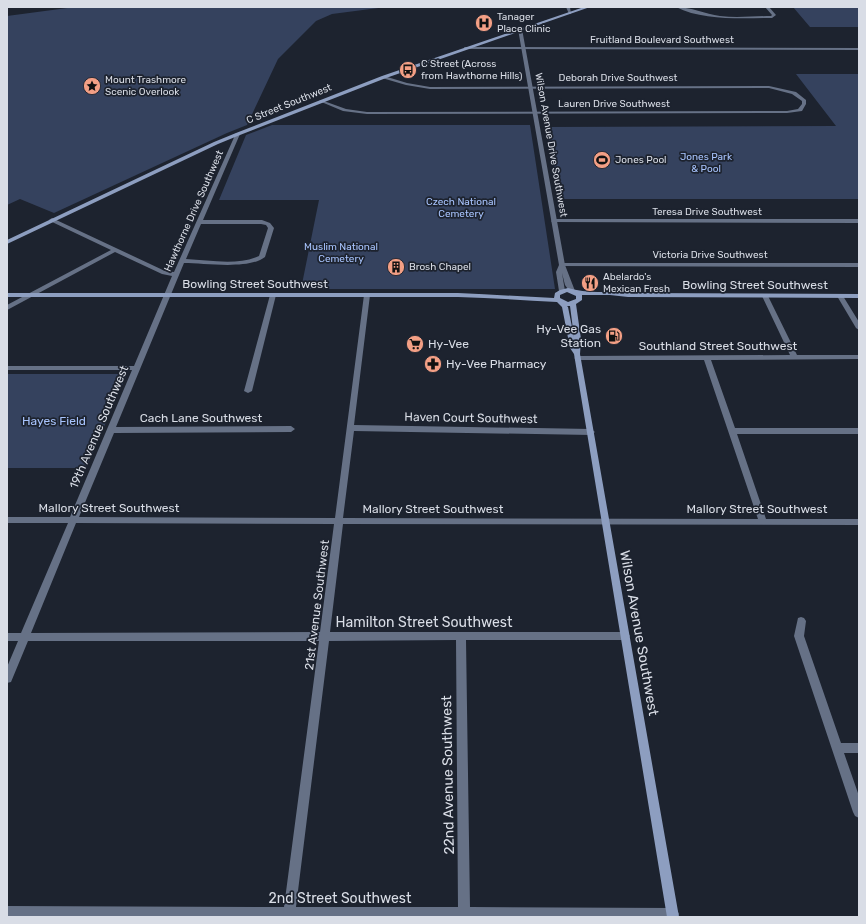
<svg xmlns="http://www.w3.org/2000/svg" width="866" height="924" font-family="Rubik,sans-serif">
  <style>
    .green { fill: #35425e }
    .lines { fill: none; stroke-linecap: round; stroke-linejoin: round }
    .minor { fill: #667186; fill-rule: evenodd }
    .tertiary { fill: #667186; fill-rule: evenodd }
    .secondary { fill: #8d9ec0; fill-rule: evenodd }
    .labels { text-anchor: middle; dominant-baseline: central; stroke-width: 3.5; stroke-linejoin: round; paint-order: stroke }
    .far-poi-label { font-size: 10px; fill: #d9dde6; stroke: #1d232f; text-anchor: start }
    .far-street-label { font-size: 10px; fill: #d9dde6; stroke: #1d232f }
    .far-park-label { font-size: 10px; fill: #a8c4fe; stroke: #1d232f }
    .street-label { font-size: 12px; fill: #d9dde6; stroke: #1d232f }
    .poi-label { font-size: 12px; fill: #d9dde6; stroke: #1d232f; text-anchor: start }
    .park-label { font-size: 12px; fill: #a8c4fe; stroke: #1d232f }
    .near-street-label { font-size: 14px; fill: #d9dde6; stroke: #1d232f }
  </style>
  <rect width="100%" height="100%" fill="#1d232f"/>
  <path class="green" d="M75,7H386L332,14L316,21L278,59L247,125L227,133L54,213L20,199L7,205V16Z
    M793,7H859V27H810Z
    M796,74H859V199H561L546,127L836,126Z
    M272,125H530L555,289H301L319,200H219L246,135Z
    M7,374H127L86,468H7Z"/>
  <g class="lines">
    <path class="minor" d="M566,7H570L571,14H569Z
      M676,7C691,7 705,14 720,16C737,18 754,16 771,16L772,15L765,7H769L776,15L772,18C742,18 703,21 676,7Z
      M464,47L859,48V50L465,49Z
      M384,76L407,83L430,87L769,86L796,92L806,100V104L802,111L787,113L367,114L343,111L319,101L321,100L346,109L367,112L787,111L798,109L802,104V101L792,94L769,88L430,89L406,85L382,78V77Z
      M236,133L240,134L203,220H262L270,223L274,228L265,257C249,270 204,263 184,263L116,427L291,426L295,429L291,432L114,433L79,517L335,518L364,295L367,293L370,295L354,425L591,429L595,432L591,435L354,431L343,518L758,519L704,360H578L574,358L578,356L790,355L762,296L765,294L768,296L797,355H859V359L711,360L735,428H859V434H737L766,519H859V525L343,524L330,632H625L628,633L630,636L628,639L625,640H466L470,907L673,908L677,910L679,914L678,917H7V906L284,907L319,641H28L11,682L7,683V667L18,641H7V633H21L68,523H7V517H70L132,370H7V366H134L172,276L162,274L115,252L9,309L7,310V305L111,250L50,221L49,220L52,218L165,271L174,272ZM201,224H261L266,225L268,228L259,256C237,266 209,260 186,259ZM76,523L334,524L320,632L31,633ZM456,640L458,907H296L329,641Z
      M554,219H859V223L552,222L551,221Z
      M562,263H859V267L560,266V264Z
      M273,293L276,295L252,391L248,393L244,391L270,295Z
      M840,294L843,296L859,322V330L856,328L837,296Z
      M801,617L804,618L806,621L804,636L841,743H859V753H844L859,796V818L855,816L853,812L794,636L798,618Z"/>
    <path class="tertiary" d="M520,28L522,29L565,265L575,291L572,293L570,292L565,285L562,273L565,291L562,293L559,291L556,272L559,265L518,29Z"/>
    <path class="secondary" d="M584,7H590L386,78L240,135L218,144L7,244V240L214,142L236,133L382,76Z
      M568,288C587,294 608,291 628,293L859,294V298L628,297L610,295H582V300L576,304L581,339L580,354L679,917H667L574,354L570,348L562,307L557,302C524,300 491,298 458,297H7V293H458C490,294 522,297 554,298L555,293L560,290ZM567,292L576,296V299L568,302L560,298V295ZM567,306H570L574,337L568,307Z"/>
  </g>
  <defs>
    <symbol id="hospital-disc" viewBox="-11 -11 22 22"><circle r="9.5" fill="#f39f85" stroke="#1d232f"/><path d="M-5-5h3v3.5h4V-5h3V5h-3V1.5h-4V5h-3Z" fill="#111"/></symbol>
    <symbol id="bus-disc" viewBox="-11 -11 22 22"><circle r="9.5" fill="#f39f85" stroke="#1d232f"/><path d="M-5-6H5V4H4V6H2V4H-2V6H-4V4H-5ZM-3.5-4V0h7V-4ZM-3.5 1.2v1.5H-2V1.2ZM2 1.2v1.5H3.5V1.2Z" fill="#111"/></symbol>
    <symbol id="sight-disc" viewBox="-11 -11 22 22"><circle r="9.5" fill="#f39f85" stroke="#1d232f"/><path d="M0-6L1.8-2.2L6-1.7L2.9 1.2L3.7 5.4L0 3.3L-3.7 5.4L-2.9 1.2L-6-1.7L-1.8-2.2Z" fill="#111"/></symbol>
    <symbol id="stadium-disc" viewBox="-11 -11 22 22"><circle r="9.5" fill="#f39f85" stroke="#1d232f"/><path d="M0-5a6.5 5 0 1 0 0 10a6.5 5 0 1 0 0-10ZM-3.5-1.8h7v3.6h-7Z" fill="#111"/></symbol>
    <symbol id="building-disc" viewBox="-11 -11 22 22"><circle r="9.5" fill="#f39f85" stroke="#1d232f"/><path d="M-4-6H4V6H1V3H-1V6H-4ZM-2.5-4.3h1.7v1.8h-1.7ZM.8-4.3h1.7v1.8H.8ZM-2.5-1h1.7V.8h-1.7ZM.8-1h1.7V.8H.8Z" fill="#111"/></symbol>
    <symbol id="restaurant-disc" viewBox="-11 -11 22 22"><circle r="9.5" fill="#f39f85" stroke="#1d232f"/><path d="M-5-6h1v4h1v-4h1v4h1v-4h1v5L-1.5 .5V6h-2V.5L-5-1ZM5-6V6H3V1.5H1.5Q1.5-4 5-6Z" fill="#111"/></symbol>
    <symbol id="fuel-disc" viewBox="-11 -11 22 22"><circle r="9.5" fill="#f39f85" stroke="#1d232f"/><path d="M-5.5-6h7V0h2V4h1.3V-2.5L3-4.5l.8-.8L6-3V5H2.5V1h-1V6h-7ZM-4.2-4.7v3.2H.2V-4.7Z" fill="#111"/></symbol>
    <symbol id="supermarket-disc" viewBox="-11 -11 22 22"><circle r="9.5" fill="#f39f85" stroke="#1d232f"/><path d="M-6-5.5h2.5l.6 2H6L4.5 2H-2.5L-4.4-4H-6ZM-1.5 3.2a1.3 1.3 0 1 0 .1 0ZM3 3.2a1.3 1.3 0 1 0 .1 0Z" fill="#111"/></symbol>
    <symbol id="pharmacy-disc" viewBox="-11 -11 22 22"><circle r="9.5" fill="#f39f85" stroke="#1d232f"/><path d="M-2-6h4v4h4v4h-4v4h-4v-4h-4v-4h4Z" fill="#111"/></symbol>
  </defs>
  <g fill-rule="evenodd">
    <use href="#hospital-disc" x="474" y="13" width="20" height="20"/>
    <use href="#bus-disc" x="398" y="60" width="20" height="20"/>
    <use href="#sight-disc" x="82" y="76" width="20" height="20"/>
    <use href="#stadium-disc" x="592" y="150" width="20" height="20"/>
    <use href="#building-disc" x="386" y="257" width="20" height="20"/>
    <use href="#restaurant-disc" x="580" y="273" width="20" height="20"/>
    <use href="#fuel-disc" x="604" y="326" width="20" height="20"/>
    <use href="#supermarket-disc" x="405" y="334" width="20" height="20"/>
    <use href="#pharmacy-disc" x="423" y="354" width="20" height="20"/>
  </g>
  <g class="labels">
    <g class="far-poi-label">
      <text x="497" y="17">Tanager<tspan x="497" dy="12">Place Clinic</tspan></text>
      <text x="421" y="64">C Street (Across<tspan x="421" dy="12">from Hawthorne Hills)</tspan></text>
      <text x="105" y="80">Mount Trashmore<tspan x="105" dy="12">Scenic Overlook</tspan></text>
      <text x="615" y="160">Jones Pool</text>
      <text x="409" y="267">Brosh Chapel</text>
      <text x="603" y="277">Abelardo's<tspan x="603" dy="12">Mexican Fresh</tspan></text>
    </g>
    <g class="far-street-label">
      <text x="662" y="40">Fruitland Boulevard Southwest</text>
      <text x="618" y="78">Deborah Drive Southwest</text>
      <text transform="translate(289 104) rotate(-22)">C Street Southwest</text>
      <text x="614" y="104">Lauren Drive Southwest</text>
      <text transform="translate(551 145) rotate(80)">Wilson Avenue Drive Southwest</text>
      <text transform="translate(194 211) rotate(-66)">Hawthorne Drive Southwest</text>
      <text x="707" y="212">Teresa Drive Southwest</text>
      <text x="710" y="255">Victoria Drive Southwest</text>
    </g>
    <g class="far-park-label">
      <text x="706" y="157">Jones Park<tspan x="706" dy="12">&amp; Pool</tspan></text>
      <text x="461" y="202">Czech National<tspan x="461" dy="12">Cemetery</tspan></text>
      <text x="341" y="247">Muslim National<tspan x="341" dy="12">Cemetery</tspan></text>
    </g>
    <g class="street-label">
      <text x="255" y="284">Bowling Street Southwest</text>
      <text x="755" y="285">Bowling Street Southwest</text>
      <text x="718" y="346">Southland Street Southwest</text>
      <text x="201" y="418">Cach Lane Southwest</text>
      <text transform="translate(471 418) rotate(1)">Haven Court Southwest</text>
      <text transform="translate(99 427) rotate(-67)">19th Avenue Southwest</text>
      <text x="109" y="508">Mallory Street Southwest</text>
      <text x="433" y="509">Mallory Street Southwest</text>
      <text x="757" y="509">Mallory Street Southwest</text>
      <text transform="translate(317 605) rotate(-83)">21st Avenue Southwest</text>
    </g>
    <g class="poi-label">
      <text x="601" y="329" text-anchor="end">Hy-Vee Gas<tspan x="601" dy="14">Station</tspan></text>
      <text x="428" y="344">Hy-Vee</text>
      <text x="446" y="364">Hy-Vee Pharmacy</text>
    </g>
    <g class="park-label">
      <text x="54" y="421">Hayes Field</text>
    </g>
    <g class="near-street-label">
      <text x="424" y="622">Hamilton Street Southwest</text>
      <text transform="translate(639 633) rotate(80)">Wilson Avenue Southwest</text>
      <text transform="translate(448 775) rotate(-91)">22nd Avenue Southwest</text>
      <text x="340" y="898">2nd Street Southwest</text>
    </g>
  </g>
  <rect width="866" height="924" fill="none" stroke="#d9dde6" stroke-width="16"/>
</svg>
